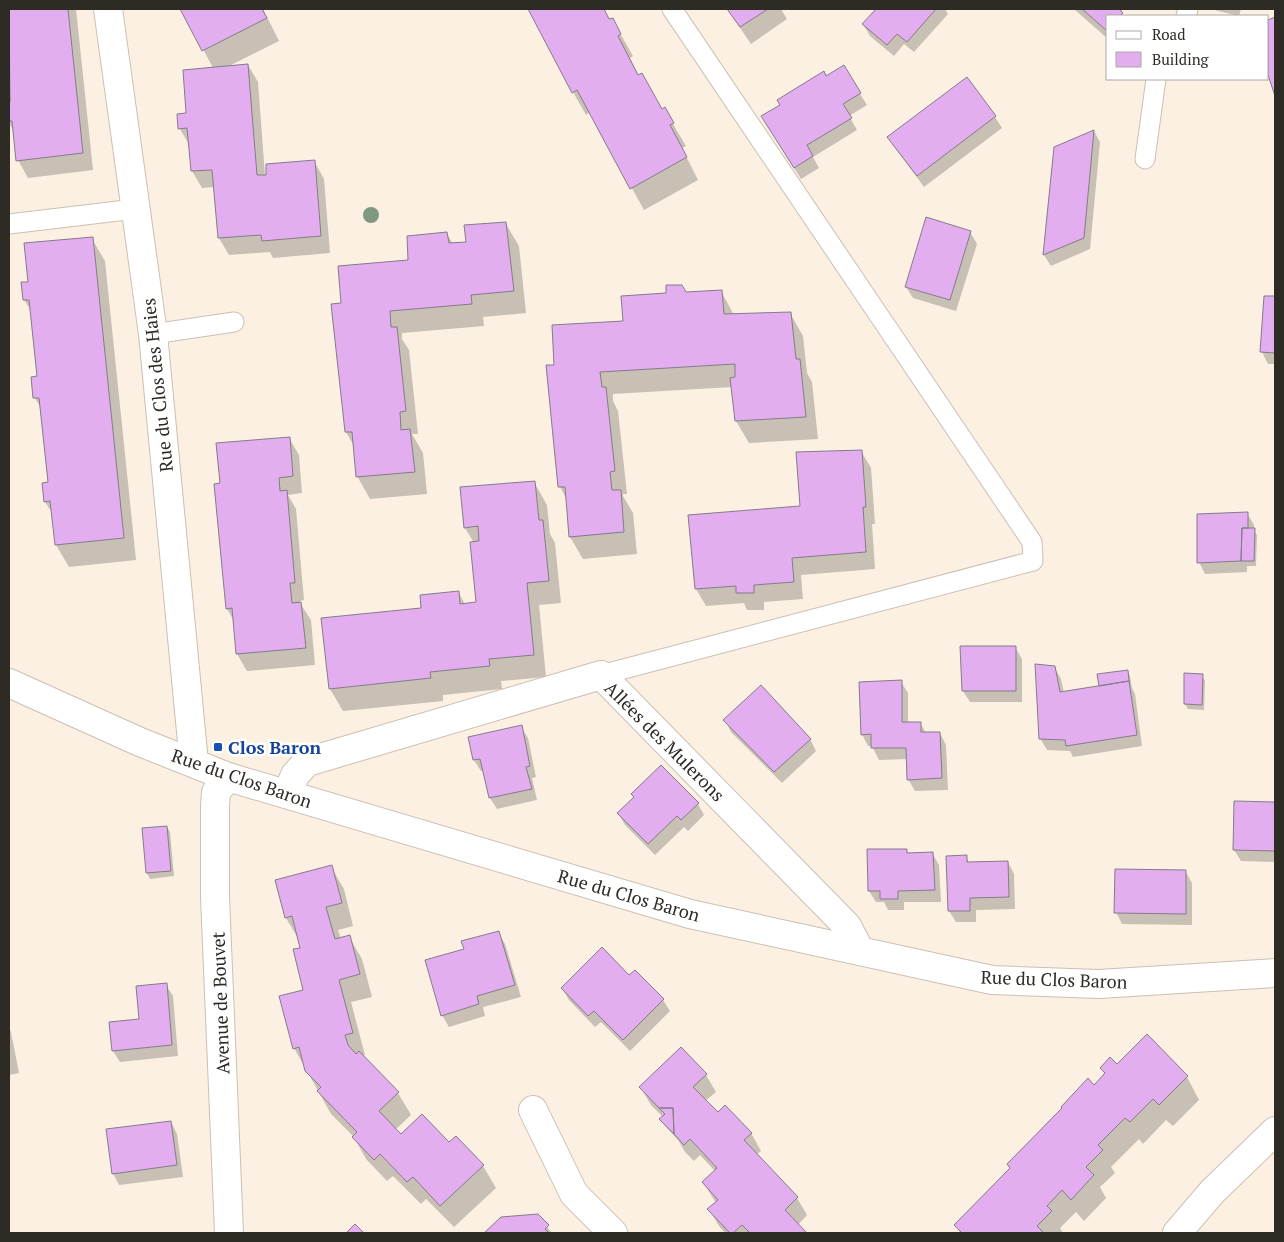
<svg xmlns="http://www.w3.org/2000/svg" width="1284" height="1242" font-family="'PT Serif',serif">
  <style>
    .shadow { fill: #0003 }
    .building { fill: #e2aef0; stroke: #857b88 }
    .lines { fill: none; stroke-linecap: round; stroke-linejoin: round }
    .lane-casing { stroke: #cbc0b3; stroke-width: 21 }
    .street-casing { stroke: #cbc0b3; stroke-width: 30 }
    .secondary-casing { stroke: #cbc0b3; stroke-width: 30 }
    .lane { stroke: #fff; stroke-width: 19 }
    .street { stroke: #fff; stroke-width: 28 }
    .secondary { stroke: #fff; stroke-width: 28 }
    .tree { fill: #80987f }
    .transit-dot { fill: #1a4fb4; stroke: #fff; stroke-width: 2 }
    .labels { text-anchor: middle; dominant-baseline: central; stroke-width: 5; stroke-linejoin: round; paint-order: stroke }
    .street-label { font-size: 18px; fill: #2e2a24; stroke: #fff }
    .transit-label { font-size: 18px; font-weight: bold; fill: #164399; stroke: #fff; text-anchor: start }
  </style>
  <rect width="100%" height="100%" fill="#fbf0e2"/>
  <path class="shadow" d="M9,9H76L93,170L28,178L18,160L15,133L9,123V103H12L9,77Z
    M182,9H263L279,41L227,67L248,65L258,82L265,176L314,161L324,179L330,253L273,258L270,252L229,255L219,238L215,187L202,188L192,171L190,146L180,129L213,68Z
    M528,9H604L610,20L612,19L633,56L630,58L639,76L662,111L665,109L677,131L686,146L682,148L698,180L644,210L590,112L586,115L573,92L537,23Z
    M727,9H781L787,19L751,44Z
    M877,9H945L948,14L914,52L904,44L894,56L870,36L863,24Z
    M1074,9H1123L1120,12L1124,16H1108V39Z
    M1210,9H1241L1239,16Z
    M1275,19V92L1268,72V22Z
    M843,67L867,105L849,116L857,130L813,157L819,168L801,179L769,128L826,77Z
    M995,117L1002,128L924,187L896,149L889,137Z
    M1094,131L1100,142L1090,249L1051,266L1044,255L1055,147Z
    M506,224L519,246L526,313L483,317L484,326L402,333V339L409,350L418,434H412L423,453L427,494L370,499L357,476L354,446L346,432L333,305H342L409,261L447,234L453,244L467,243Z
    M970,232L977,244L956,311L913,298L906,287Z
    M92,239L105,261L136,560L69,567L56,545L53,514L45,502L49,483L42,410L35,398L38,377L32,312L24,300L29,283Z
    M721,291L734,315L790,313L803,336L807,373L812,382L818,439L749,443L736,421L732,387L613,394V401L618,411L627,494H623V496L633,513L637,554L583,559L570,537L567,500L560,487L548,366H556L625,322L685,293Z
    M1265,297H1275V364H1268L1262,352Z
    M289,438L299,455L302,493L288,495L296,509L304,600L300,601V603L311,620L315,665L247,671L237,654L234,621L227,609L221,485Z
    M861,451L871,468L875,524H872L875,569L801,575L803,599L764,602V610H747L744,603L706,606L696,589L689,516L801,507Z
    M534,482L547,505L550,534L555,543L561,603L539,605L546,677L501,681L502,689L443,695V701L343,711L330,689L422,609L458,592L465,604L477,603L474,543L465,528Z
    M1247,513L1254,525V530L1257,535L1256,566H1247V572L1205,574L1199,562Z
    M1015,647L1022,659V702H970L963,691Z
    M1054,667L1061,679L1064,693L1100,687L1127,671L1130,676L1132,688L1135,694L1142,746L1073,757L1070,751L1047,750L1040,738Z
    M1202,675L1205,681L1204,710L1188,709L1185,704Z
    M901,682L908,693V723H920L926,733H940L946,745L948,790L915,791L908,779V759L879,760L872,746H868L862,734Z
    M725,720L810,739L816,751L782,783L731,732Z
    M521,727L528,738L536,777L532,778L537,800L497,809L490,798L484,771H481L474,760L469,738Z
    M1235,802L1275,803V862L1241,861L1234,850Z
    M698,804L704,815L688,831L684,827L655,855L625,825L618,813Z
    M167,827L170,832L174,876L150,879L147,873L144,829Z
    M906,850L908,854L932,853L939,865L941,902H904V910H888L884,902H876L869,891Z
    M966,857L970,864L1008,862L1014,874L1015,909L976,910V922H956L949,911Z
    M331,867L344,889L353,926L338,930L341,939L349,937L362,959L372,997L351,1002L365,1055L362,1056L398,1093L411,1115L395,1130L401,1136L449,1144L483,1166L496,1188L454,1227L426,1199L421,1204L393,1176L387,1181L366,1159L354,1137L331,1114L294,1048L305,990L299,940L286,918Z
    M1186,872L1192,883V925L1122,924L1116,912Z
    M498,932L505,944L521,997L483,1007L485,1016L449,1027L442,1015L465,950Z
    M629,977L663,1000L670,1011L630,1051L601,1022L595,1027L569,1000L562,988Z
    M166,985L173,996L178,1056L120,1062L113,1051L140,1020Z
    M9,1028L11,1032L19,1073L9,1075Z
    M1117,1066L1187,1077L1199,1100L1173,1126L1166,1120L1143,1144L1139,1139L1111,1167L1115,1173L1100,1187L1106,1198L1084,1221L1076,1212L1060,1228L1063,1233H960L956,1225L1105,1075L1101,1068Z
    M706,1075L716,1092L705,1101L717,1114L751,1133L761,1151L756,1155L797,1198L807,1215L798,1225L806,1233H725L719,1226L709,1209L716,1203L703,1182L715,1171L700,1155L694,1161L685,1152L678,1140L664,1125L661,1119L663,1117L651,1105L641,1088Z
    M171,1122L177,1134L183,1177L119,1185L113,1173Z
    M538,1215L552,1233H485L501,1218Z"/>
  <path class="building" d="M9,9H68L83,153L16,161L12,121H9V102H10Z
    M180,9H262L267,18L202,51Z
    M528,9H604L609,19L613,18L621,34L618,36L638,75L642,73L662,109L665,107L674,123L670,125L687,157L630,189L577,90L572,93Z
    M727,9H768L740,27Z
    M876,9H936L907,42L897,34L887,45L862,24Z
    M1082,9H1119L1123,13L1120,16H1108L1107,31Z
    M1275,17V96L1268,75V20Z
    M248,64L257,175H266V164L315,160L321,236L262,241L261,235L218,238L212,170L191,171L187,128L178,129L177,114L186,113L183,70Z
    M844,65L861,93L843,104L852,118L807,145L813,156L794,168L761,116L780,105L777,100L824,71L826,76Z
    M967,77L996,116L917,176L887,137Z
    M1094,130L1084,238L1043,255L1054,147Z
    M926,217L971,231L950,300L905,287Z
    M506,222L514,291L471,295L472,304L390,311L391,327H397L406,411L400,412L401,430L410,429L415,472L356,477L352,432H345L331,304L341,303L338,266L408,260L407,236L447,232L449,243L466,242L464,225Z
    M93,237L124,538L55,545L50,501L44,502L42,483L48,482L39,398H33L31,377L37,376L29,300H23L21,282H28L24,243Z
    M666,285H682L686,292L722,290L724,314L791,312L796,359H800L806,417L735,421L730,378L735,377V364L600,372L602,387H606L615,471L610,472L612,490H621L624,532L569,537L565,487H558L546,365H554L552,325L623,321L621,296L666,293Z
    M1264,296H1275V353L1260,352Z
    M290,437L293,476L279,478L280,491L287,490L295,583H290L292,603L301,602L306,648L236,654L232,608L226,609L214,484L220,483L216,443Z
    M862,450L866,507H863L866,552L792,558L794,582L754,585V593H736V586L695,589L688,515L800,506L796,452Z
    M535,481L539,520H543L549,581L527,583L534,655L489,659L490,666L430,672L431,678L329,689L321,618L421,608L420,595L459,591L460,604L476,602L470,542L479,541L478,526L464,528L460,487Z
    M1248,512V528H1242L1241,561L1197,563V514Z
    M1242,528H1255L1254,561H1241Z
    M960,646H1016V691H962Z
    M1035,664L1055,666L1060,692L1129,681L1137,735L1066,746L1065,740L1039,739Z
    M1128,670L1129,681L1099,686L1097,674Z
    M1184,673L1203,674L1202,705L1184,704Z
    M902,680V722H921V732H940L942,778L907,780L906,748H871V734L861,735L859,682Z
    M761,685L811,739L774,772L723,720Z
    M522,725L530,766L526,767L532,789L489,798L480,759L473,760L468,737Z
    M661,765L699,803L681,820L677,816L648,844L617,813L634,797L631,794Z
    M1234,801L1275,802V851L1233,850Z
    M167,826L171,871L146,873L142,828Z
    M867,849H907V853L933,852L935,890L898,891V899H880V891H868Z
    M967,855V862L1008,861L1009,897L970,898V911H948L946,856Z
    M332,865L342,903L326,907L335,939L350,935L360,974L339,980L353,1033L345,1035L348,1045L356,1054L359,1051L399,1092L379,1111L401,1134L422,1114L449,1142L456,1136L484,1165L440,1206L413,1177L407,1182L380,1154L374,1160L352,1137L357,1132L317,1091L321,1087L305,1071L299,1047L293,1049L279,996L303,990L293,949L300,948L292,916L285,918L275,880Z
    M1115,869L1186,870V914L1114,913Z
    M499,931L515,985L477,996L479,1004L441,1016L425,960L464,949L461,941Z
    M602,947L629,975L635,970L664,999L623,1040L594,1011L588,1016L561,988Z
    M167,983L172,1045L112,1051L109,1022L139,1019L136,986Z
    M1147,1034L1188,1076L1159,1105L1153,1099L1130,1122L1125,1118L1098,1145L1103,1150L1086,1167L1094,1175L1071,1200L1062,1190L1047,1206L1052,1211L1037,1226L1044,1233H962L954,1225L1010,1168L1007,1164L1062,1108L1061,1107L1088,1078L1094,1085L1105,1073L1100,1068L1110,1057L1117,1064Z
    M681,1047L707,1074L693,1087L718,1112L725,1105L752,1133L744,1140L798,1197L785,1210L807,1233H750L742,1225L733,1233H730L707,1209L718,1200L702,1182L717,1168L690,1139L684,1145L674,1134L673,1108H659L639,1087Z
    M659,1108H673L674,1134L659,1119L665,1114Z
    M171,1121L177,1165L112,1174L106,1129Z
    M538,1214L549,1225L545,1229L549,1233H484L501,1217Z
    M355,1224L364,1233H346Z"/>
  <g class="lines">
    <defs>
      <path id="lane" d="M1186,16L1188,9
        M1145,159L1156,79
        M9,224L135,209
        M153,334L234,322
        M601,675L1033,561L1032,542L672,9"/>
      <path id="street" d="M108,9L153,334L194,763
        M228,777L216,792L215,806V897L229,1233
        M287,794L295,775L307,762L601,675L847,926L860,951
        M533,1110L574,1194L613,1233
        M1177,1233L1212,1192L1275,1131"/>
      <path id="secondary" d="M9,683L140,742L228,777L690,914L992,980L1099,984L1275,973"/>
    </defs>
    <use href="#lane" class="lane-casing"/>
    <use href="#street" class="street-casing"/>
    <use href="#secondary" class="secondary-casing"/>
    <use href="#lane" class="lane"/>
    <use href="#street" class="street"/>
    <use href="#secondary" class="secondary"/>
  </g>
  <circle class="tree" cx="371" cy="215" r="8"/>
  <rect class="transit-dot" x="213" y="742" width="10" height="10" rx="2.5"/>
  <g class="labels">
    <g class="street-label">
      <text transform="translate(157 385) rotate(-96)">Rue du Clos des Haies</text>
      <text transform="translate(665 741) rotate(45)">Allées des Mulerons</text>
      <text transform="translate(242 778) rotate(19)">Rue du Clos Baron</text>
      <text transform="translate(629 895) rotate(16)">Rue du Clos Baron</text>
      <text transform="translate(1054 979) rotate(2)">Rue du Clos Baron</text>
      <text transform="translate(220 1003) rotate(-92)">Avenue de Bouvet</text>
    </g>
    <g class="transit-label">
      <text x="228" y="747">Clos Baron</text>
    </g>
  </g>
  <rect width="1284" height="1242" fill="none" stroke="#2e2a24" stroke-width="20"/>
  <rect x="1106" y="15" width="162" height="65" fill="#ffffff" stroke="#abaaa7"/>
  <rect x="1116" y="31" width="25" height="8" fill="#ffffff" stroke="#abaaa7"/>
  <text x="1152" y="40" font-size="15" fill="#2e2a24">Road</text>
  <rect x="1116" y="52" width="25" height="15" fill="#e2aef0" stroke="#abaaa7"/>
  <text x="1152" y="65" font-size="15" fill="#2e2a24">Building</text>
</svg>
